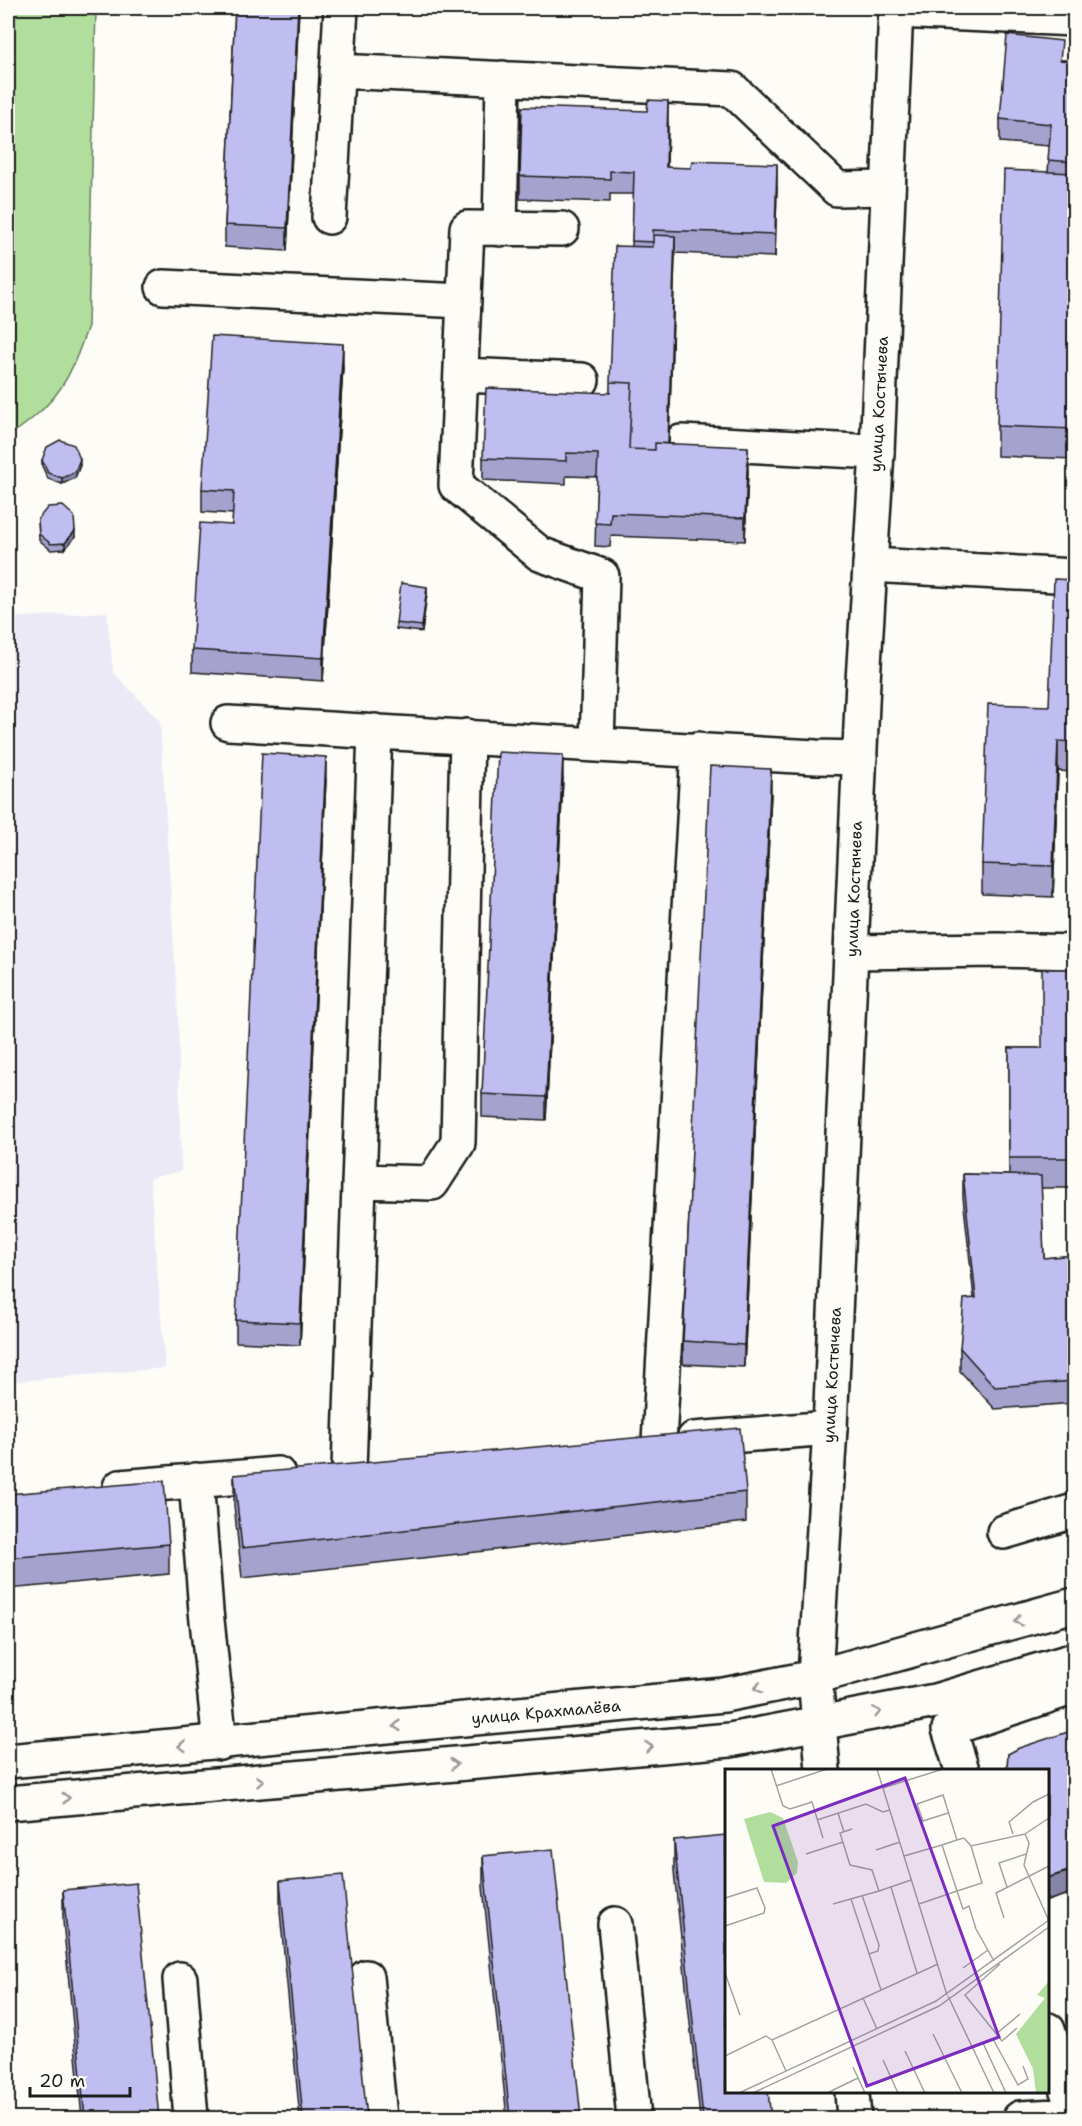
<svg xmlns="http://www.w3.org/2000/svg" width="1082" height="2126" font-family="'Shantell Sans',sans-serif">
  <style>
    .built { fill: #ebe9f5 }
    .green { fill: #b1de9d; stroke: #667d5c; stroke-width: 1.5 }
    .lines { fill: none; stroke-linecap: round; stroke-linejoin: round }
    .minor-casing { stroke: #1c1c1c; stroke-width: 38 }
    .major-casing { stroke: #1c1c1c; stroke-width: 38 }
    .minor { stroke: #fdfcf7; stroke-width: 33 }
    .major { stroke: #fdfcf7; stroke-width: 33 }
    .wall { fill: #a5a3ce; stroke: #1c1c1c; stroke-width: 1.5 }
    .shaded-wall { fill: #8685a8; stroke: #1c1c1c; stroke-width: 1.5 }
    .building { fill: #c0bef0; stroke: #1c1c1c; stroke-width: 1.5 }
    .oneway { stroke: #989794 }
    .labels { text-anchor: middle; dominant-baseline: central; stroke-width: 4.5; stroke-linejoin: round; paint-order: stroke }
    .street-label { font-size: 16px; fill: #1c1c1c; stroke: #fdfcf7 }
    .inset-road { fill: none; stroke: #a3a29f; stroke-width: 1.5 }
    .view { fill: #7b2cbf; fill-opacity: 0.15; stroke: #7b2cbf; stroke-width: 3 }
    .inset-edge { fill: none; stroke: #1c1c1c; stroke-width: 3 }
  </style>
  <rect width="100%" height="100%" fill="#fdfcf7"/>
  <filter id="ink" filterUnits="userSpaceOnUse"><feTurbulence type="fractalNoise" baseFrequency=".0167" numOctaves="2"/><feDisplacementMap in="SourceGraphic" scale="12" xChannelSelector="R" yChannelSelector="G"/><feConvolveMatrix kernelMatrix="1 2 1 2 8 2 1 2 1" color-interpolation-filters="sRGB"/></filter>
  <g filter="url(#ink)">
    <path class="built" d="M107,612L113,672L160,721L178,1013L181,1171L150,1178L165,1368L8,1382V618Z"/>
    <path class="green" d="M8,8H96L88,326C75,363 66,391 34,417C26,424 18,431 8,435Z"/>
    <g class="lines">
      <defs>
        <path id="minor" d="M896,11L1074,19
          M337,71L732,89L837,189L888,188
          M329,217L341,8
          M500,229L503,78
          M562,229L467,228L456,485L540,554L602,576L597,745L816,757L860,758
          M163,287L464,301
          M461,375L582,380
          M681,442L877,452
          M870,565L1074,576
          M228,723L597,745
          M852,952L998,950L1074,952
          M359,1181L432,1183L458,1143L467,736
          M694,1439L830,1428
          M659,1442L698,749
          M349,1469L375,731
          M196,1480L206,1611L220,1743
          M120,1487L278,1474
          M1004,1532L1074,1511
          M815,1677L823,1770
          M962,1770L949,1729L1074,1687
          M615,1924L634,2118
          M366,1977L380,2118
          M180,1979L191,2118
          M1048,2030L1074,2113
          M852,2092L854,2118
          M1020,2118L1074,2115"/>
        <path id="major" d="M815,1677L830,1428L863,681L877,452L896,8
          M8,1761L724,1695L815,1677L1074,1605
          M8,1803L730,1740L935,1701L1074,1660"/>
      </defs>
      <use href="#minor" class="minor-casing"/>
      <use href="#major" class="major-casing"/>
      <use href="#minor" class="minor"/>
      <use href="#major" class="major"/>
    </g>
    <path class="wall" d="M235,8H299L287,251L225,247V225Z
      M1062,60L1074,61V226L1071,353H1074V459L997,456V426L1048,172L1050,146L1000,142V119Z
      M668,124L667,167L777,187L775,257L675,253L669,444L748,470L745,541L611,536L610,547L595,546L597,477L566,476V484L483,480V458L610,393L632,246L634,194H610V202L520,199V176Z
      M343,367L323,681L192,672V650L232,525L233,514L202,512V489Z
      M42,460L80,465L75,478L62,484L48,479L42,466Z
      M38,519L75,537L65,549L51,550L39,540Z
      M1074,580V772L1058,771L1053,897L982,894V864L1049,706Z
      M427,593L422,632L396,629V623Z
      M563,778L546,1120L482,1117V1094Z
      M326,779L300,1345L236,1342V1320Z
      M771,792L744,1367L683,1364V1341Z
      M1074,969V1188H1041L1044,1258L1074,1255V1403L995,1409L960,1371V1348L974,1298L963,1197V1174L1009,1175V1048H1042Z
      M234,1475L746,1492V1522L242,1578L234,1505Z
      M8,1494L169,1544V1574L8,1589Z
      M1074,1730V1912L1071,1900V1893L1047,1901V1770H1007L1008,1754Z
      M674,1840L771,2118H700L674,1871Z
      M483,1856L581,2118H507L483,1887Z
      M280,1881L367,2118H300L280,1912Z
      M63,1890L159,2118H82L63,1921Z"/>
    <path class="shaded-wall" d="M298,8H299L287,251V228Z
      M668,101V124L666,190V167Z
      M777,164V187L775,257V234Z
      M1074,196V226L1070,383V353Z
      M675,236V254L668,467V449Z
      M343,344V367L323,681V658Z
      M748,447V470L745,541V518Z
      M80,459V465L75,478L62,484V478Z
      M75,531V537L65,549V543Z
      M427,587V593L422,632V626Z
      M1058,741V771L1053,897V866Z
      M563,755V778L546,1120V1097Z
      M326,757V779L300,1345V1323Z
      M771,769V792L744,1367V1345Z
      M1071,1871V1893L1047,1901V1878Z"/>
    <path class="building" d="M235,8H298L287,228L225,225Z
      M1007,35L1062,41L1060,60L1074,61V162L1048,160L1051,124L1000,119Z
      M648,100L668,101L666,167L691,168L692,161L777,164L775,234L653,230V242L632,241L634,172L610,171V179L520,176L522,107L647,111Z
      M1004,170L1074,173L1070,353H1074V429L997,426Z
      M653,235L675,236L668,444L655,443V450L629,449L632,383L610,382L615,246L653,247Z
      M212,336L343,344L323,658L192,650L200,523L232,525L234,491L202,489Z
      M610,382L632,383L629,449L655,450V443L748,447L745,518L611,513L610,524L595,523L598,454L566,453V461L483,458L486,388L610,393Z
      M60,440L74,445L80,459L75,472L62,478L48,473L42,460L47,447Z
      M63,506L74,516L75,531L65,543L51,544L39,534L38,519L48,507Z
      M1054,579L1074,580V742L1058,741L1053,866L982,864L988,704L1049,706Z
      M401,583L427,587L422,626L396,623Z
      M498,752L563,755L546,1097L482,1094Z
      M262,753L326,757L300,1323L236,1320Z
      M710,766L771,769L744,1345L683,1341Z
      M1042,969H1074V1158H1009V1048H1042Z
      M963,1174L1041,1176L1044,1258L1074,1255V1381L995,1387L960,1348L964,1299L976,1298Z
      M740,1428L746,1492L242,1548L234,1475Z
      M164,1481L169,1544L8,1558V1494Z
      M1074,1730V1868L1071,1869V1870L1047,1878V1770H1008L1007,1768L1008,1754L1019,1748Z
      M726,1835V2091H768L771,2118H703L674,1840Z
      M553,1849L581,2118H510L483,1856Z
      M1074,1868V1882L1071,1869Z
      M343,1875L367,2118H303L280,1881Z
      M136,1883L159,2118H85L63,1890Z"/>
    <defs><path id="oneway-chevron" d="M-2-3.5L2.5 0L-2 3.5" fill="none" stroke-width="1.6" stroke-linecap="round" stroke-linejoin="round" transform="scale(1.5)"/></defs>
    <g class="oneway">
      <use href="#oneway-chevron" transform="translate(1018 1621) rotate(165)"/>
      <use href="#oneway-chevron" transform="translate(758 1688) rotate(168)"/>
      <use href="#oneway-chevron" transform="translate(877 1712) rotate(-10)"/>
      <use href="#oneway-chevron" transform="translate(397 1726) rotate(175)"/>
      <use href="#oneway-chevron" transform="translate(182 1746) rotate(175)"/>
      <use href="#oneway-chevron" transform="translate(649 1747) rotate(-5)"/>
      <use href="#oneway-chevron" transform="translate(454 1764) rotate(-5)"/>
      <use href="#oneway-chevron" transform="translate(260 1781) rotate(-5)"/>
      <use href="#oneway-chevron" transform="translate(66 1798) rotate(-5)"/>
    </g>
  </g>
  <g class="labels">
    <g class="street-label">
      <text transform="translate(879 404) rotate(-87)">улица Костычева</text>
      <text transform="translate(854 889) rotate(-88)">улица Костычева</text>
      <text transform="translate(832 1375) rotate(-87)">улица Костычева</text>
      <text transform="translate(546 1712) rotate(-5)">улица Крахмалёва</text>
    </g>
  </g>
  <g transform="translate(725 1769)">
    <rect width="324" height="324" fill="#fdfcf7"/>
    <path d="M45,43L58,49L73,93L72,104L61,114L39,113L19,50ZM324,212V324H311L308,300L291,265L320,229L312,226Z" fill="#b1de9d"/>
    <path class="inset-road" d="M46,0L58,37L65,40L87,33L98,69M152,0L222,226M51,17L102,0M158,19L218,0M113,44L119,63M92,51L141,35L158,43L165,41M127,60L115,64L125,96L147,101L154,122L186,111M288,65L284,53L308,33L324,25M232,71L239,69L246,77L300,65M217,76L232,71L218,26L192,35L198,52L223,44M246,77L257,114L232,122L238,140L244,137L251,160L269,192M151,81L175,73M81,85L118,73M179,87L217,76L232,122L194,135M166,118L192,204M282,118L274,94L301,85M137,126L154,176L153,182L144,185M0,129L32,119L40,139L39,144L0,157M126,130L156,221M108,135L154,122M279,149L271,124L324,97M324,152L299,96L304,74L300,65L324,49M275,195L240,226L277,272L292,259M238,199L263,181M0,204L15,246M223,227L269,324M138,229L152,260M208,265L237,324M271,265L295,245M268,270L293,316L303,310L298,297M47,271L61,302M247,279L258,274L281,324M180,282L200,324M0,287L41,267L47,271L213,195M158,291L173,324M128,298L140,324M14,324L211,232L324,151M28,324L214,237L324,158M102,324L133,309"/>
    <path class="view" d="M180,9L274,268L142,317L48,57Z"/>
    <rect width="324" height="324" class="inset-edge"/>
  </g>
  <rect width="1082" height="2126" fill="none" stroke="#fdfcf7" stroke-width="30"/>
  <rect x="15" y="15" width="1052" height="2096" fill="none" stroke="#1c1c1c" stroke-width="2" filter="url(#ink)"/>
  <path d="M30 2087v9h100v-9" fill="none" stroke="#1c1c1c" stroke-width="3"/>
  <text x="39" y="2087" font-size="18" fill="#1c1c1c" stroke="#fdfcf7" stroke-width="4.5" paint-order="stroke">20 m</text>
</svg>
